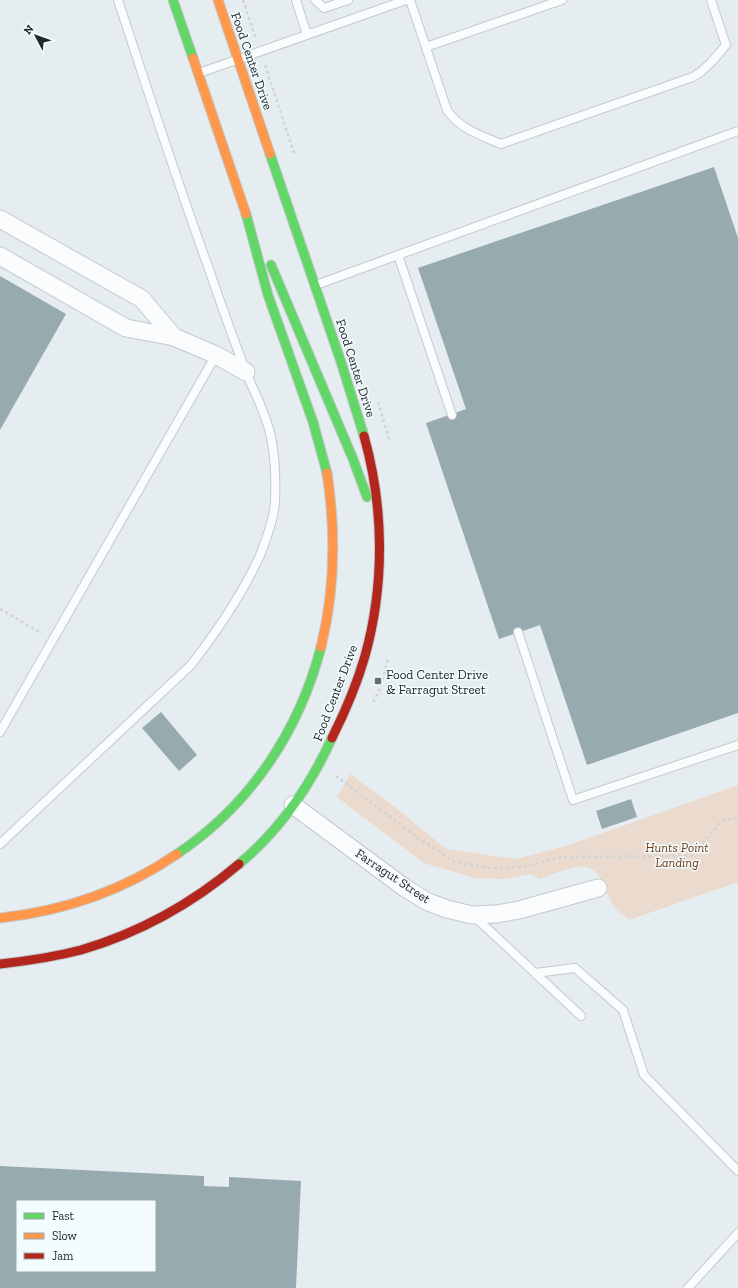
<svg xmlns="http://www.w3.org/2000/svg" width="738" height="1288" font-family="'Zilla Slab',serif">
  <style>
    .green { fill: #ebdace }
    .building { fill: #97aaaf; fill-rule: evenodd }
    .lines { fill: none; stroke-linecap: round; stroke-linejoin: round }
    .lane-casing { stroke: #c3cacc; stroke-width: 10 }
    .street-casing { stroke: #c3cacc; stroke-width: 19 }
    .fast-casing { stroke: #c3cacc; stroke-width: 11 }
    .slow-casing { stroke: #c3cacc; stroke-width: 11 }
    .jam-casing { stroke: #c3cacc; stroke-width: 11 }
    .path { stroke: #d1d3d3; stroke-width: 2.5; stroke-dasharray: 3 3; stroke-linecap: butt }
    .lane { stroke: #fbfcfd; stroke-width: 8 }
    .street { stroke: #fbfcfd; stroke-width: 17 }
    .fast { stroke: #63d668; stroke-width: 9 }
    .slow { stroke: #ff974d; stroke-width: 9 }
    .jam { stroke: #b3261e; stroke-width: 9 }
    .poi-dot { fill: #676d6f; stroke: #f3fcfe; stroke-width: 1.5 }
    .labels { text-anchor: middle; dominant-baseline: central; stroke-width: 3; stroke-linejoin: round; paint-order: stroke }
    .street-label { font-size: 13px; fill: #23282a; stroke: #f3fcfe }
    .poi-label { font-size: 13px; fill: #23282a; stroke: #f3fcfe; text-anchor: start }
    .park-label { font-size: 13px; font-style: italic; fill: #6f3b10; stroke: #f3fcfe }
  </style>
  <rect width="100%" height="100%" fill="#e5edf0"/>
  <path class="green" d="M350,774L396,808L446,849L516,859L566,846L738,785V882L629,920C624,916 616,911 613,905C603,889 602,863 576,867C564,869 552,875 540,879L531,874L505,879L475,878L424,863L337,797Z"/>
  <path class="building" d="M714,167L738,238V713L587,765L540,625L499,639L426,423L466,409L418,268Z
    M0,276L66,314L0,430Z
    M161,712L197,755L179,771L142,728Z
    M631,799L637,817L602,829L596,811Z
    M0,1166L204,1176V1186L229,1187V1177L301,1181L296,1288H0ZM17,1201H155V1271H17Z"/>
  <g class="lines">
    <defs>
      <path id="lane" d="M296,0L307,35
        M315,0L324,8L348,0
        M410,0L447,110C460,129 480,135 501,144L693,77C707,69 716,57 726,45L711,0
        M426,47L562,0
        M199,73L406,0
        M398,255L452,415
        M316,285L738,131
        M518,632L573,800L738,745
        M0,732L216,355
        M0,844L191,665C218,630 243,594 261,553C267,536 274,519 275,501C276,480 275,457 271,437C266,413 254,392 245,370C233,337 221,305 210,272C177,182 148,91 118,0
        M474,916L581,1016
        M535,973L575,968L623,1010L644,1075L738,1171
        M688,1288L738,1233"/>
      <path id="street" d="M0,219L142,299L174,337L126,328L0,256
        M174,337L216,355L246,372
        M293,805L405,888L428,902L447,909L472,915L496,914L519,910L598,888"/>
      <path id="fast" d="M173,0L193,58
        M270,154L341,362L364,436
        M246,214L268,295L313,422L327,473
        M271,265L353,459L367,497
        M177,854C250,805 299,732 321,647
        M239,864C280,830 310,786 332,738"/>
      <path id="slow" d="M218,0L270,154
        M193,58L246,214
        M321,647C335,590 336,532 327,473
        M0,918C65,911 123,891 177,854"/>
      <path id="jam" d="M332,738C345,712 357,684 365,656C385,584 384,507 364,436
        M0,964C27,961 54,957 81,950C139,933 193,903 239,864"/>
    </defs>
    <use href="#lane" class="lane-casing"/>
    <use href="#street" class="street-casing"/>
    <use href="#fast" class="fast-casing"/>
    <use href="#slow" class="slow-casing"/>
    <use href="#jam" class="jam-casing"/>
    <path class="path" d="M243,0L256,39
      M265,65L294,153
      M378,402L390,442
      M0,609L41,633
      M373,702L380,689L388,658
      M336,776L418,838L455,862L490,868L523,867L562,857L691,856L723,820L738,818"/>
    <use href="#lane" class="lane"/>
    <use href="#street" class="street"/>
    <use href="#fast" class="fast"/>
    <use href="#slow" class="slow"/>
    <use href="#jam" class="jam"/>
  </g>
  <rect class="poi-dot" x="374" y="677" width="8" height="8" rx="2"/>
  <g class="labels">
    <g class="street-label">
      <text transform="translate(252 61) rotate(71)">Food Center Drive</text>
      <text transform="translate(356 368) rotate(72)">Food Center Drive</text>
      <text transform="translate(335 693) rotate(-69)">Food Center Drive</text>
      <text transform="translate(393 876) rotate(34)">Farragut Street</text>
    </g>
    <g class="poi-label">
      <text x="386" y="674">Food Center Drive<tspan x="386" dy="15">&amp; Farragut Street</tspan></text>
    </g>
    <g class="park-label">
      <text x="677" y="847">Hunts Point<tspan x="677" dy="15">Landing</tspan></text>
    </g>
  </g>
  <rect x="16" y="1200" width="140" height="72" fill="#f3fcfe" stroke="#a0a7a9"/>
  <rect x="24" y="1213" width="20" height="6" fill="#63d668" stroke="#a0a7a9"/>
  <text x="52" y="1220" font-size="12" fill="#23282a">Fast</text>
  <rect x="24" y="1233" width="20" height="6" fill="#ff974d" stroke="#a0a7a9"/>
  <text x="52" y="1240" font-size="12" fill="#23282a">Slow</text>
  <rect x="24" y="1253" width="20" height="6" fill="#b3261e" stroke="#a0a7a9"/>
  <text x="52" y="1260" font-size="12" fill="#23282a">Jam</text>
  <g transform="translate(36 36) rotate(311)" stroke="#f3fcfe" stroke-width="3" paint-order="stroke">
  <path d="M0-3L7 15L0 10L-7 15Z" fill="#23282a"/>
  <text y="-6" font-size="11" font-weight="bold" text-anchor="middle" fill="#23282a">N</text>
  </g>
</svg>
